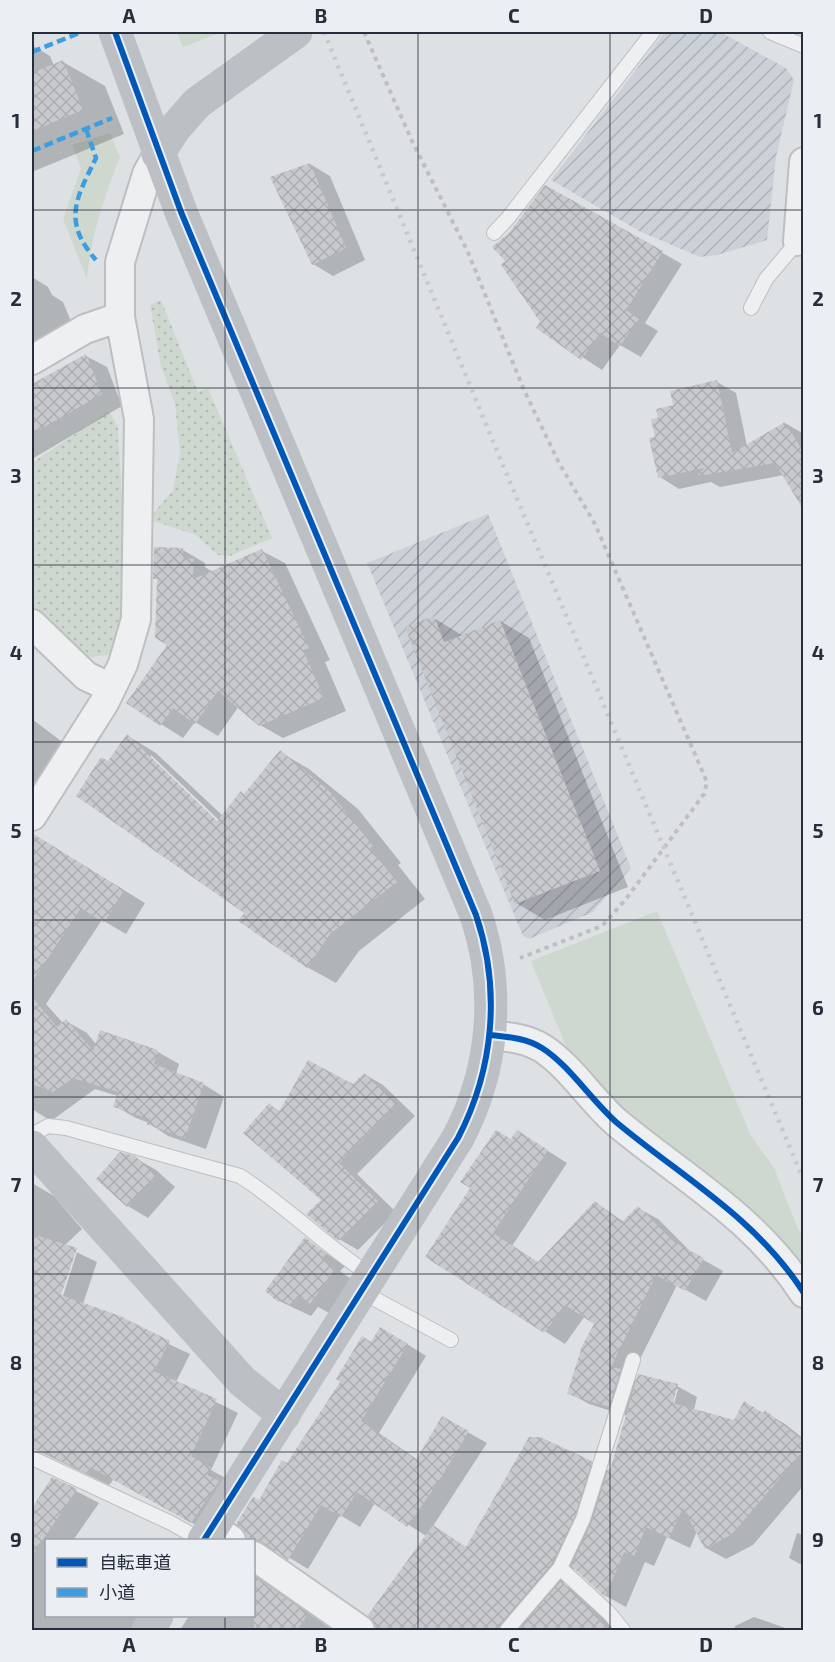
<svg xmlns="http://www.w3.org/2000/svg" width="835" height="1662" font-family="'Exo 2','Noto Sans JP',sans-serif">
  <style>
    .industrial { fill: url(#industrial-furrows) }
    .grass { fill: url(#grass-dots) }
    .park { fill: #cfd8cf }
    .shadow { fill: #0003; fill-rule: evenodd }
    .building { fill: url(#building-cross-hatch) }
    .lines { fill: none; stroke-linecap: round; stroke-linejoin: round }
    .lane-casing { stroke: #bdbfc2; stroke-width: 16 }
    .street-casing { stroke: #bdbfc2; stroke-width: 32 }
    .path { stroke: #bebfc4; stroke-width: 4; stroke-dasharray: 4.5 4.5; stroke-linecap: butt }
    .lane { stroke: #eeeff1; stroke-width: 14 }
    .street { stroke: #eeeff1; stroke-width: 28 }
    .secondary { stroke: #bcbfc4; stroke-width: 33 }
    .rail { stroke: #c7c9cc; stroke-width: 4.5; stroke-dasharray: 3 6; stroke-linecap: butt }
    .quiet { stroke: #3c9de2; stroke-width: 4.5; stroke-dasharray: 9 4.5; stroke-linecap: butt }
    .cycleway-casing { stroke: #ebeff4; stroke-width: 10 }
    .cycleway { stroke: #0057b8; stroke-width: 6 }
    .grid { fill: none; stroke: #262e3c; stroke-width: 1.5; stroke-opacity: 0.55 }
    .neatline { fill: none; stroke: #262e3c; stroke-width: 2 }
    .grid-label { font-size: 20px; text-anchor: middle; font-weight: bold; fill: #262e3c }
  </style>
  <defs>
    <pattern id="industrial-furrows" width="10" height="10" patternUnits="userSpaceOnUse" patternTransform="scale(1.5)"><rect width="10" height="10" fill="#ccd0d7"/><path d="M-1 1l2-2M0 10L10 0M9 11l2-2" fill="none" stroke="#afb3b9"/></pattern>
    <pattern id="grass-dots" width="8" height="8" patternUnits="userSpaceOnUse" patternTransform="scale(1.5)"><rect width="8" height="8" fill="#cfd8cf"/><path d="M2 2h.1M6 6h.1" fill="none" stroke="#b2bab3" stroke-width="1.8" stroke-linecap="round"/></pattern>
    <pattern id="building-cross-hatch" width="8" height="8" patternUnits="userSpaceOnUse" patternTransform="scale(1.5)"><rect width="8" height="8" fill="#c7c9cc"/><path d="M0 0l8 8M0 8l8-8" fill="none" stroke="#abadb0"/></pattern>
  </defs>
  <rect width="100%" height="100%" fill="#dee1e4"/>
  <path class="industrial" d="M665,32H720L786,68L794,80L776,157L767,240L717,255L700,257L641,232L551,180Z
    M488,514L631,868L593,912L529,939L523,936L367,563Z"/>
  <path class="grass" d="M161,300L198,392L208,388L272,538L230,556L218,555L196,535L154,521L153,514L173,490L180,453L175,404L161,366L150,305Z
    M109,411L118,427C120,484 134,606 111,655L85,657L78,654L32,607V463Z"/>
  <path class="park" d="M177,32H222L183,47Z
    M110,133L120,157C104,198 91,235 87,279L63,219L81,168L72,145Z
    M657,911L751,1136L774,1168L798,1229L803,1234V1264L738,1198L616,1104L565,1044L531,961Z"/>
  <path class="shadow" d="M32,45L50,56L54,66L63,62L105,86L124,134L32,172Z
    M310,164L330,176L365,260L333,276L313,264Z
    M546,187L682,264L645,323L658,331L641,357L620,345L602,370L538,328L542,322L508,261Z
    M32,277L48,287L52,295L63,302L79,341L32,361Z
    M86,356L107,367L122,406L32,459V393Z
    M717,382L736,393L747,446L785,423L804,434V497L784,475L720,487L711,482L679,489L660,477L657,438L660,419L675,406Z
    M183,550L205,563V567L213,572L262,551L285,563L330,660L325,662L346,711L283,738L260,725L239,706L218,736L195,722L183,738L128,703L169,645L159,581L155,578Z
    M434,618L463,636L500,621L529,638L628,887L545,920L516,903Z
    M32,719L65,744L32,824Z
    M128,736L156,753L223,816L245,796L280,752L309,769L358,809L401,863L398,865L425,899L359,951L336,983L307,967L246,912L108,763ZM151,755L224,825L222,827L151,759Z
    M32,834L145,903L126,934L102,920L46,1004L63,1023L66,1021L87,1033L96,1044L101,1031L158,1052L179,1064L176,1074L203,1084L224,1097L206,1149L168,1136L149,1123L136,1118L115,1106L118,1096L95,1089L51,1121L32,1109Z
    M364,1074L383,1085L415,1116L357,1174L396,1212L358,1250L339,1239L323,1200L269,1105L281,1112L353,1086Z
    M512,1141L537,1144L567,1163L512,1246L539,1263L595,1202L624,1222L638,1208L658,1219L693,1254L723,1271L706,1301L677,1285L631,1377L638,1381L677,1386L697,1397L694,1410L735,1421L765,1412L785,1424L804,1439V1485L753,1545L726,1559L706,1548L697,1531L690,1548L667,1537L654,1566L645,1562L626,1607L606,1596L575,1567L563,1584L580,1594L617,1630H378L376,1622L426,1536L375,1503L360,1527L340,1515L308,1569L280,1552L268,1551L249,1540L247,1532L260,1502L371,1343L399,1339L426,1356L379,1433L418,1460L443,1418L487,1443L433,1526L467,1548L591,1462L611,1472L627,1416L589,1404L569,1393L596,1324L585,1316L565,1344L427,1256ZM675,1389H678L672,1411L669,1410Z
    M135,1158L156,1170L175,1187L148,1218L128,1206Z
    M32,1183L54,1196L82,1229L64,1246L97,1262L83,1304L190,1354L176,1382L238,1413L211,1470L231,1481L214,1535L114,1479L109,1485L32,1448ZM74,1252H77L61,1302L58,1301Z
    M305,1239L345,1266L340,1271L354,1281L331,1314L318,1307L311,1316L279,1301Z
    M53,1479L99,1503L74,1539L76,1540H46V1616H147L137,1630H32V1511Z
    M797,1533L804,1535V1566L789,1558Z
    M254,1566L264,1582L333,1630H180L189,1616H254Z
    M754,1617L791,1630H734L735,1626Z"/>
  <path class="building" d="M63,60L83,110L32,131V73Z
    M310,163L346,248L312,265L270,177Z
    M545,185L663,251L626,310L639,319L620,346L600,333L581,360L536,328L540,322L501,265L505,261L492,247L509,233Z
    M86,354L102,394L32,434V384Z
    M717,380L732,453L785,422L804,453V511L775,463L699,476L698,474L705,468L658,478L649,438L655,437L651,419L658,418L656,409L673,405L670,391Z
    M154,547L183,548V558L194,559L193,579L262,549L309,648L303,650L324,698L259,726L218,691L195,724L173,708L160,726L126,703L167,645L155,638L157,579H153Z
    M434,616L444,642L500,620L600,871L515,904L405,627Z
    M127,734L217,821L241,791L244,794L280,750L329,791L373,846L370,848L397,882L330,934L307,968L238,921L244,913L76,796L101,757L108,761Z
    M32,833L124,890L104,923L81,908L32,982Z
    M32,997L57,1027L66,1019L93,1051L100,1030L158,1050L154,1064L204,1083L185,1138L146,1124L150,1119L113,1107L118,1092L73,1078L53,1092L32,1084Z
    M308,1060L353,1084L364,1073L397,1104L339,1163L378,1201L338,1241L306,1214L321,1200L243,1133L269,1103L279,1112Z
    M496,1130L511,1139L517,1130L548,1150L493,1233L538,1262L595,1201L621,1223L638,1206L674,1242L704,1258L685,1291L656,1275L611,1367L621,1369L609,1407L567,1394L582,1346L594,1324L565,1305L544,1333L425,1257L470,1188L460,1182Z
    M120,1152L135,1156L156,1175L127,1207L96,1179Z
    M32,1234L77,1248L61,1295L120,1316L170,1341L154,1371L217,1399L191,1456L211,1468L207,1475L219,1481L191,1523L92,1468L88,1474L32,1447Z
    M305,1237L326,1254L321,1259L335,1269L310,1304L298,1295L290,1305L281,1299L278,1302L265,1291Z
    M380,1327L408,1344L361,1421L416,1460L442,1416L469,1431L439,1481L407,1527L357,1492L341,1517L321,1505L288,1560L263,1542L247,1538L236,1524L253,1497L259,1500L282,1460L287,1463L340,1382L336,1379L362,1336L371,1342Z
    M638,1374L678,1384L673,1403L734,1420L744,1401L763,1413L765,1410L804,1442V1450L732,1534L705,1549L683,1508L669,1538L646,1527L634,1556L624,1552L605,1597L571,1566L592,1522L608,1469L610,1470Z
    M529,1437H540L592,1461L575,1516L552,1563L500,1624L498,1630H379L376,1628L368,1615L433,1525L466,1547Z
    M52,1477L77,1489L32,1556V1508Z
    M254,1576L308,1614L297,1630H254Z
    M561,1581L593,1611L591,1613L610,1630H518Z"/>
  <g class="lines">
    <defs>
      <path id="lane" d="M770,32L804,46
        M494,233L508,218L653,32
        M751,308L766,279L798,241
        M32,1135L48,1126L66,1128L240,1176C287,1206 326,1247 373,1277
        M362,1292L451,1340
        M32,1458L171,1523L201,1540
        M560,1568L609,1613L623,1630
        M507,1630L560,1568L583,1519L633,1360"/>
      <path id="street" d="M798,241L804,162
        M32,360L85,329L120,317
        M32,624L86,676L111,688
        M32,816L104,703L123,664L136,619L139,419L120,317V262L147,174L158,154
        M490,1035C508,1037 526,1038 542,1048C569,1065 591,1100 616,1122C683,1178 755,1217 804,1293
        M212,1527L231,1540
        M254,1556L360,1630"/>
    </defs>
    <use href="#lane" class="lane-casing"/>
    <use href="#street" class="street-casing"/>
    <path class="path" d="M364,32L412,141L467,250L524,390L559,463L595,524L707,782L704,794L626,899L602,926L520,958"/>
    <use href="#lane" class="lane"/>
    <use href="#street" class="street"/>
    <path class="secondary" d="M115,32L181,212L476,915C501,989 494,1069 458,1138L204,1540
      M158,154L175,128L197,103L296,32
      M32,1147L242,1381L284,1415
      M148,1630L157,1616"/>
    <path class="rail" d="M324,32L502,463L804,1181"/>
    <path class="quiet" d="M32,52L79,33
      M86,129L96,158C76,199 62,221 96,260
      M32,151L112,118"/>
    <defs>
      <path id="cycleway" d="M115,32L181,212L476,915C501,989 494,1069 458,1138L204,1540
        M490,1035C508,1037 526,1038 542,1048C569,1065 591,1100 616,1122C683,1178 755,1217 804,1293"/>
    </defs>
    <use href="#cycleway" class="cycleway-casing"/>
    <use href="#cycleway" class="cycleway"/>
  </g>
  <path class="grid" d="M225,32V1540M418,32V1630M610,32V1630M32,210H804M32,388H804M32,565H804M32,742H804M32,920H804M32,1097H804M32,1274H804M32,1452H804M225,1616V1630"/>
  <rect width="835" height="1662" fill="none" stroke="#ebeff4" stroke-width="66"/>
  <rect x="45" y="1539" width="210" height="78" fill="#ebeff4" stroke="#9ca2aa" stroke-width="1.5"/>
  <rect x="57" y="1558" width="30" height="9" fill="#0057b8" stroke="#9ca2aa" stroke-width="1.5"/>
  <text x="99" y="1569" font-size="18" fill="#262e3c">自転車道</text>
  <rect x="57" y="1588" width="30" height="9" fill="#3c9de2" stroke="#9ca2aa" stroke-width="1.5"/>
  <text x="99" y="1599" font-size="18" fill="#262e3c">小道</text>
  <rect x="33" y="33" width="769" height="1596" class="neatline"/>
  <g class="grid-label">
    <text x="129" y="23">A</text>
    <text x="321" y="23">B</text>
    <text x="514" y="23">C</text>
    <text x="706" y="23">D</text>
    <text x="16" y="128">1</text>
    <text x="818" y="128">1</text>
    <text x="16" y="306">2</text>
    <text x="818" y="306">2</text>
    <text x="16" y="483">3</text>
    <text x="818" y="483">3</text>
    <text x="16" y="660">4</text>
    <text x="818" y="660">4</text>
    <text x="16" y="838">5</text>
    <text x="818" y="838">5</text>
    <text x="16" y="1015">6</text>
    <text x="818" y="1015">6</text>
    <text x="16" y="1192">7</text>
    <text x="818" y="1192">7</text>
    <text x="16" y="1370">8</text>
    <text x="818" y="1370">8</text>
    <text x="16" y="1547">9</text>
    <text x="818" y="1547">9</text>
    <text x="129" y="1652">A</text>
    <text x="321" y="1652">B</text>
    <text x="514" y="1652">C</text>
    <text x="706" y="1652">D</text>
  </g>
</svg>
